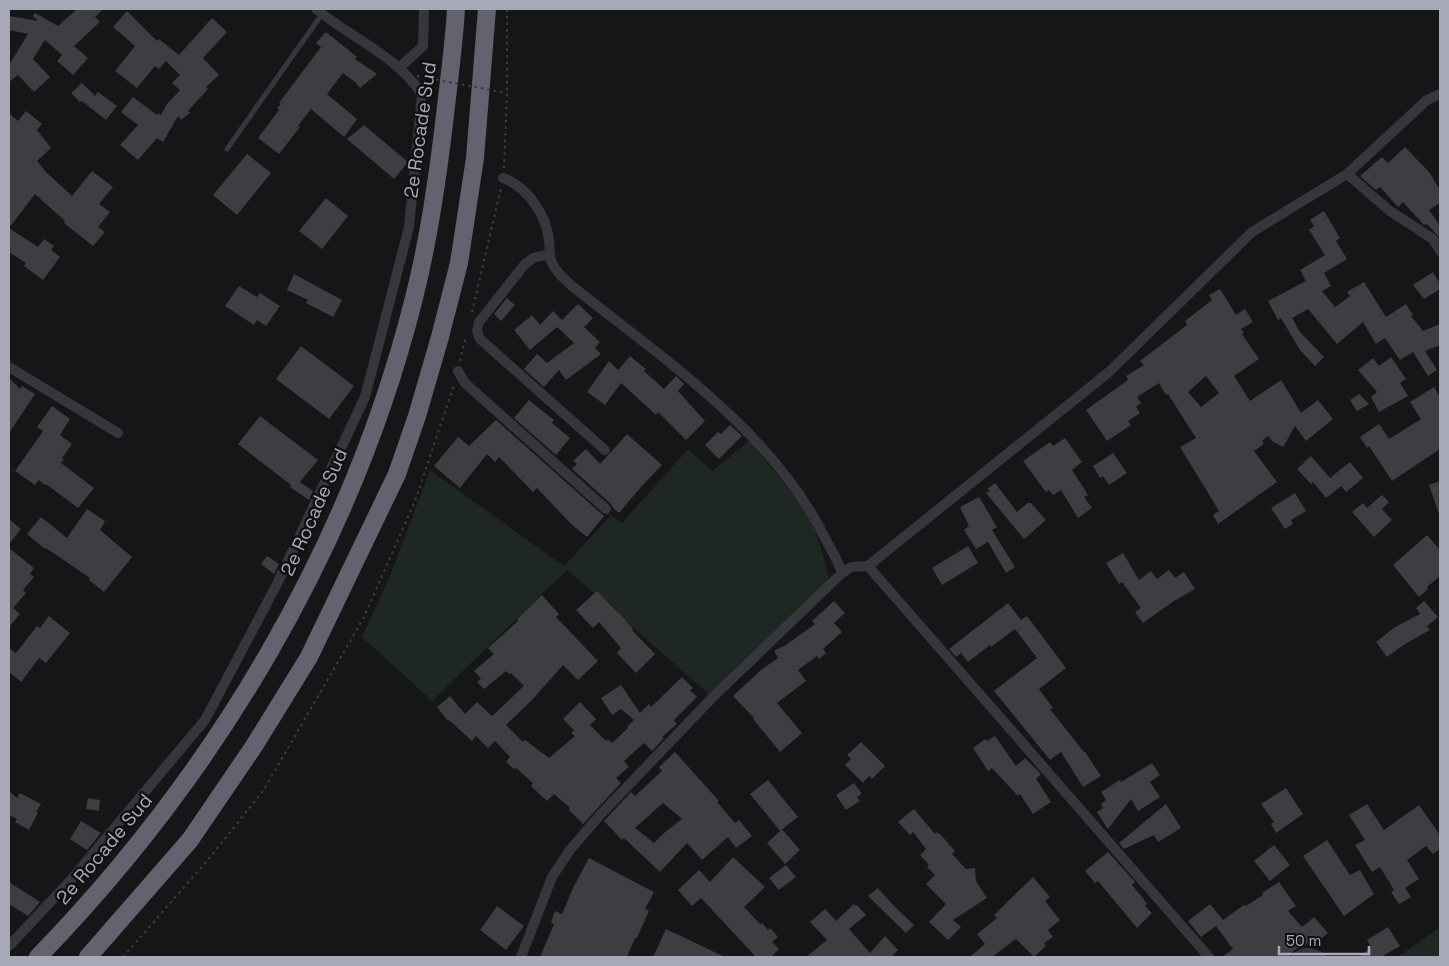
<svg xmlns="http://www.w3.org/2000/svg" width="1449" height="966" font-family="'Space Grotesk',sans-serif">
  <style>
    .green { fill: #1f2722 }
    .building { fill: #3d3d42; fill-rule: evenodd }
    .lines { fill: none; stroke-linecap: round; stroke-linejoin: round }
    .path { stroke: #3c3d43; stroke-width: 2; stroke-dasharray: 2.5 4; stroke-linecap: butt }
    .service { stroke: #36363c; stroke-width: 5 }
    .minor { stroke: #36363c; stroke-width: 10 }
    .motorway { stroke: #62636e; stroke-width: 18 }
    .path-bridge { stroke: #3c3d43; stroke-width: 2; stroke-dasharray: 2.5 4; stroke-linecap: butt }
    .labels { text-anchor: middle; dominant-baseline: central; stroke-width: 5; stroke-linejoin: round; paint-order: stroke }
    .street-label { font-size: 19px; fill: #a7a9b8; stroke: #111012 }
  </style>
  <rect width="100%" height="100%" fill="#161517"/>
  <path class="green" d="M749,441C770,466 792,490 809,518C818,533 826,562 829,580L710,695L567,570L432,701L362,637L390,576L430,470L564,566L611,515L622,523L688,449L712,471Z
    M1440,927V957H1398Z"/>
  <path class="building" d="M77,9H103L95,17L100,22L74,46L88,58L73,75L57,61L62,55L45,40L33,59L50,77L34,92L18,75L9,82V65L28,34L9,30V16L38,21L33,16L35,13L58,26Z
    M127,11L157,41L159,39L179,55L212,18L227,32L203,58L219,75L206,87L208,89L188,111L190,113L181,120L178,116L163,142L157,138L138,160L120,145L138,125L121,112L133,97L157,115L158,113L161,115L167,104L180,90L172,83L180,75L166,61L159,69L155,66L137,88L115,71L135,46L113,27Z
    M326,32L357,57L355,59L377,74L360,88L355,82L343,73L327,94L357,119L344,137L311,109L298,126L300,127L279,154L258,138L279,110L277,108L281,104L279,103L321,47L316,43Z
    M82,83L95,96L98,92L117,106L106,120L82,101L80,102L71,93Z
    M26,111L42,124L37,130L51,148L37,161L46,172L72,196L92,171L113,187L99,204L110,212L98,227L105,232L93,246L64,223L65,221L35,194L9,228V113L18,121Z
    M364,125L408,162L394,179L347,139Z
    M1405,147L1429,172L1440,190V203L1429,210L1440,226V238L1427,224L1425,225L1423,224L1403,202L1398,207L1380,187L1376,190L1360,176L1382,157L1388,163Z
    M247,154L271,173L237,215L213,195Z
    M326,198L348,216L322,249L299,231Z
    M1324,211L1340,238L1336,241L1347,259L1324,273L1331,286L1322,291L1335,307L1350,296L1347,292L1364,282L1386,317L1406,304L1413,315L1411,316L1423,331L1440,324V345L1425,351L1437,370L1428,376L1413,352L1400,360L1385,338L1376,344L1363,322L1337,344L1308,309L1292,318L1300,332L1324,357L1315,366L1300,350L1281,318L1278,320L1268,301L1306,281L1300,270L1325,255L1309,230L1314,226L1310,220Z
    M9,228L38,247L44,239L54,246L51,250L60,257L43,280L24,266L26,263L9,252Z
    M1433,272L1440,284V289L1424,299L1413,285Z
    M294,274L342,300L333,317L306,303L308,300L287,290Z
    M239,286L257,297L260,293L280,306L266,326L257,320L254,325L225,306Z
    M1220,289L1236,315L1245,309L1253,322L1241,329L1244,333L1242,334L1259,359L1234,376L1250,401L1281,380L1301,413L1318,400L1333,419L1306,441L1295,426L1283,447L1272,441L1268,436L1262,441L1264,444L1254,451L1277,482L1218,524L1213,515L1219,511L1180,447L1196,438L1168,394L1166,395L1159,383L1137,397L1141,403L1136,407L1140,413L1128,421L1131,425L1107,441L1086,410L1128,380L1126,376L1144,365L1140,361L1187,325L1185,321L1212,300L1209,295ZM1206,376L1219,393L1201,407L1188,392Z
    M507,298L515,305L501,321L494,314Z
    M578,304L593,318L584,327L600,342L595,348L601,354L566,380L559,370L544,387L524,369L537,354L547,363L574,343L557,327L530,350L514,330L532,315L540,325L553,311L562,320Z
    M301,346L354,386L329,419L276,379Z
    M630,356L646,369L644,371L664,389L676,376L684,384L678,391L705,421L686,440L658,412L656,415L621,383L605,405L587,392L609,361L618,370Z
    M1391,357L1406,379L1400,383L1408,396L1379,412L1371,397L1377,392L1358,370L1373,358L1379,366Z
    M9,378L20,389L22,386L35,394L9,433Z
    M1434,387L1440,397V449L1392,481L1369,446L1367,448L1360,437L1379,424L1389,439L1421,419L1410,402Z
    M1359,394L1369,404L1357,411L1350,400Z
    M529,400L554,420L552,423L570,438L556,455L514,418Z
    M52,406L70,419L60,435L72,444L62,458L64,459L61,463L94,488L78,508L46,484L45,485L39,480L35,485L15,471L43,431L37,427Z
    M260,416L318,460L300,482L313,491L309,500L290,487L291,485L238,444Z
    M496,420L604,516L587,537L571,524L537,488L533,492L499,457L495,462L487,454L460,488L434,466L458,437L469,446Z
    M730,425L742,436L719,459L705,445L718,432L721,434Z
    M627,434L662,465L641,487L619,513L613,508L611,504L572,469L577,464L573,461L586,449L600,464Z
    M1065,438L1082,462L1072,470L1088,495L1084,497L1092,508L1078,518L1061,490L1053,495L1049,490L1046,492L1023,461L1050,442L1053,446Z
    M1113,453L1127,473L1109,485L1103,476L1100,478L1093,466Z
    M1311,456L1330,478L1350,462L1363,478L1346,492L1341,486L1326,498L1313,482L1311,484L1297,469Z
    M1440,481V513L1439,514L1429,485Z
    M995,483L1017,512L1028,503H1031L1046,520L1024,539L986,493L990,491L987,489Z
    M1295,493L1306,511L1291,520L1293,524L1285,529L1271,508Z
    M1382,495L1389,502L1382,509L1392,520L1374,537L1352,512L1363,503L1367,508Z
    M979,497L997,527L992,530L1015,567L1006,573L988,542L976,549L964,530L969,526L960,507Z
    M87,509L105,521L100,530L132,557L104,592L89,580L90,578L46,548L45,549L27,534L41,517L67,538Z
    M9,519L21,529L9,544Z
    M1427,535L1440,550V576L1427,587L1428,589L1419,597L1393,565Z
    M968,546L978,563L942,585L932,568Z
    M9,548L34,568L30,574L34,577L23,590L26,593L13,608L20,614L9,627Z
    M1123,553L1139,580L1151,571L1157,579L1169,570L1175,578L1184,572L1195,589L1174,601L1143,623L1135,612L1141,608L1122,582L1119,584L1106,563Z
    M267,556L279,564L274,574L261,564Z
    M597,591L617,612H618L633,629L632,630L655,654L636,673L617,653L621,648L599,622L593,628L576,610Z
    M542,595L559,614L556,617L598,661L578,680L563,665L531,701L506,725L523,742L525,740L549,758L575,736L571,733L574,730L563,719L580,702L596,719L590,725L606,741L608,739L612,743L628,728L627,727L634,720L621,709L612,715L601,698L621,685L640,713L649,704L651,707L682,677L693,688L690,690L697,697L674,720L677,724L662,737L664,738L652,751L644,743L624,761L629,767L616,778L621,783L583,824L569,810L570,808L554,794L547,801L531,786L533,783L516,768L514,769L506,762L510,757L495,741L488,748L476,736L472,741L449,720L448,721L437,707L450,696L465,714L477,702L492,716L524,686L511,673L509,674L506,671L484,689L477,682L481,679L474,671L494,654L488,648L518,621L517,619Z
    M834,601L845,613L834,623L842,632L823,649L826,653L819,659L817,656L798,670L806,681L777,703L802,733L780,752L753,719L754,718L733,696L761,670L778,658L774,651L783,646V647L815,624L812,621Z
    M1424,601L1438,617L1427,626L1430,630L1405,644L1387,657L1376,642L1395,627L1420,614L1416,608Z
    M1008,603L1021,620L1027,616L1066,668L1039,689L1053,708L1050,709L1084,752H1085L1101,776L1083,787L1061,752L1050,760L994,691L1037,658L1015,629L991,647L990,645L968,662L961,653L956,657L949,649Z
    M49,616L70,633L46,663L39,658L21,682L9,672V648L16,653L37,626L40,628Z
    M995,736L1016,766L1025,758L1041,774L1036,779L1051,802L1033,814L1020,794L1018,796L992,768L988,771L973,748L985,739L987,741Z
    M861,742L885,766L872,779L869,776L863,783L845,765L851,759L847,755Z
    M675,752L719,801L717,802L735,823L739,820L752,836L736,848L728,837L702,860L687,843L660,872L624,838L622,840L604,821L631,792L635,796L662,771L659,767ZM663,803L682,819L664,833L654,843L635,828Z
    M1152,763L1160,775L1150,782L1160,797L1138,811L1131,799L1108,829L1097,812L1103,808L1101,804L1106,800L1101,792L1120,780L1121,782Z
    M768,780L798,817L780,831L750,794Z
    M854,783L862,794L857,797L860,801L846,810L836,795Z
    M1286,788L1303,814L1276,833L1271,824L1274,822L1261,804Z
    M9,791L17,798L20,793L41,804L36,812L38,813L29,830L15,822L17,819L9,815Z
    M88,798L100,800L99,811L86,809Z
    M1166,804L1181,828L1158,842L1154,835L1124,849L1119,843Z
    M1367,804L1384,830L1419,805L1440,835V849L1433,854L1426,846L1407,860L1419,879L1405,888L1411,897L1399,904L1391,892L1394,890L1380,867L1372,872L1355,845L1365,840L1349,815Z
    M914,809L935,834L937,832L941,835L955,851L952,854L966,869L975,868L976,881L987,898L953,920L961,927L948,940L929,922L946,904L926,884L935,875L927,867L929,865L920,855L926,849L913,832L910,835L898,822Z
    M81,821L101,833L87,850L70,839Z
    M782,829L800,850L785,864L767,843Z
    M1327,840L1350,875L1360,870L1374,894L1344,916L1303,856Z
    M1274,845L1290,865L1270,881L1254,861Z
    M1108,852L1135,882L1132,885L1143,898L1147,904L1145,906L1152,913L1137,928L1098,881L1095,883L1085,871Z
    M733,857L765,887L744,907L760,924L762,923L768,930L770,928L778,937L772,942L779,949L771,957H756L701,898L692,906L678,890L699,870L710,882Z
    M589,858L654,892L645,909L649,911L637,938H635L627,957H540L554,924L551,923L555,911L562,914L573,888Z
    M786,865L796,877L779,890L769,878Z
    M1033,877L1050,897L1045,901L1060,920L1048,930L1053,937L1044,943L1046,946L1034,957L1016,939L992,957H970L985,944L977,934L997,918L994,915Z
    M9,882L40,902L28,916L9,904Z
    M1279,882L1296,906L1288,911L1302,927L1314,917L1328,933L1316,943L1312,939L1303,947L1296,949L1291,953L1290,957H1222L1233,949L1216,926L1201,937L1188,921L1210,904L1223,920L1244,905L1246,906L1263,895L1262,893Z
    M878,888L893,905L914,925L906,933L868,896Z
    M854,904L856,906L857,905L866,915L849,929L870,953L885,936L898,950L891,957H806L827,940L810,922L825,909L836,921Z
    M497,906L524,926L506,950L480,930Z
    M1388,927L1400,946L1381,957H1359L1371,947L1367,940Z
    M666,929L725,957H653Z"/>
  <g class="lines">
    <path class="path" d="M504,168L507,93V9
      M472,312L501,188
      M460,361L466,336
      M123,957L207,861L263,791L364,617L415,501L454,385"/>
    <path class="service" d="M227,149L322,14"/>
    <path class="minor" d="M399,68L423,46L424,9
      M1440,94L1427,100L1347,174L1390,211L1433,239L1440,251
      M503,178C528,187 546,215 549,240C550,247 549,257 552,263C556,272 565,280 572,286C662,358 771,430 824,536C830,548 838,560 842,573L713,697L600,815L570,850L552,877L521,957
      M550,254L533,258L525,264L479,322L477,331L480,339L605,450
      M9,367L118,433
      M458,371L465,383L606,509
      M868,566L1109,372L1252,232L1347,174
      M842,573L851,567L868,566L1209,957
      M9,946L70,881L205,720L277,584L365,397L409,227L422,95C399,57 350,37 316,9
      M1297,957C1305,951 1312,952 1320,957"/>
    <path class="motorway" d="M38,957C215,775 352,546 414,298C429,239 438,176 445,115C449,80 454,44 456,9
      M88,957L190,840L254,746L309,657L397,474L417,416L440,337L459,263L475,158L487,9"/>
    <path class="path-bridge" d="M417,76L507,93"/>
  </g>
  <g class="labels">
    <g class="street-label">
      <text transform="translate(420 130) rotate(-82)">2e Rocade Sud</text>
      <text transform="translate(314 512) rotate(-66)">2e Rocade Sud</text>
      <text transform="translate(104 849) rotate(-50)">2e Rocade Sud</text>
    </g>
  </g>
  <rect width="1449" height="966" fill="none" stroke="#a7a9b8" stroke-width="20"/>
  <path d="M1279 946v8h90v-8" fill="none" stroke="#a7a9b8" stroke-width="2.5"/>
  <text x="1286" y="946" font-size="15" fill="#a7a9b8" stroke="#111012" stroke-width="4" paint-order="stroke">50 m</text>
</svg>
